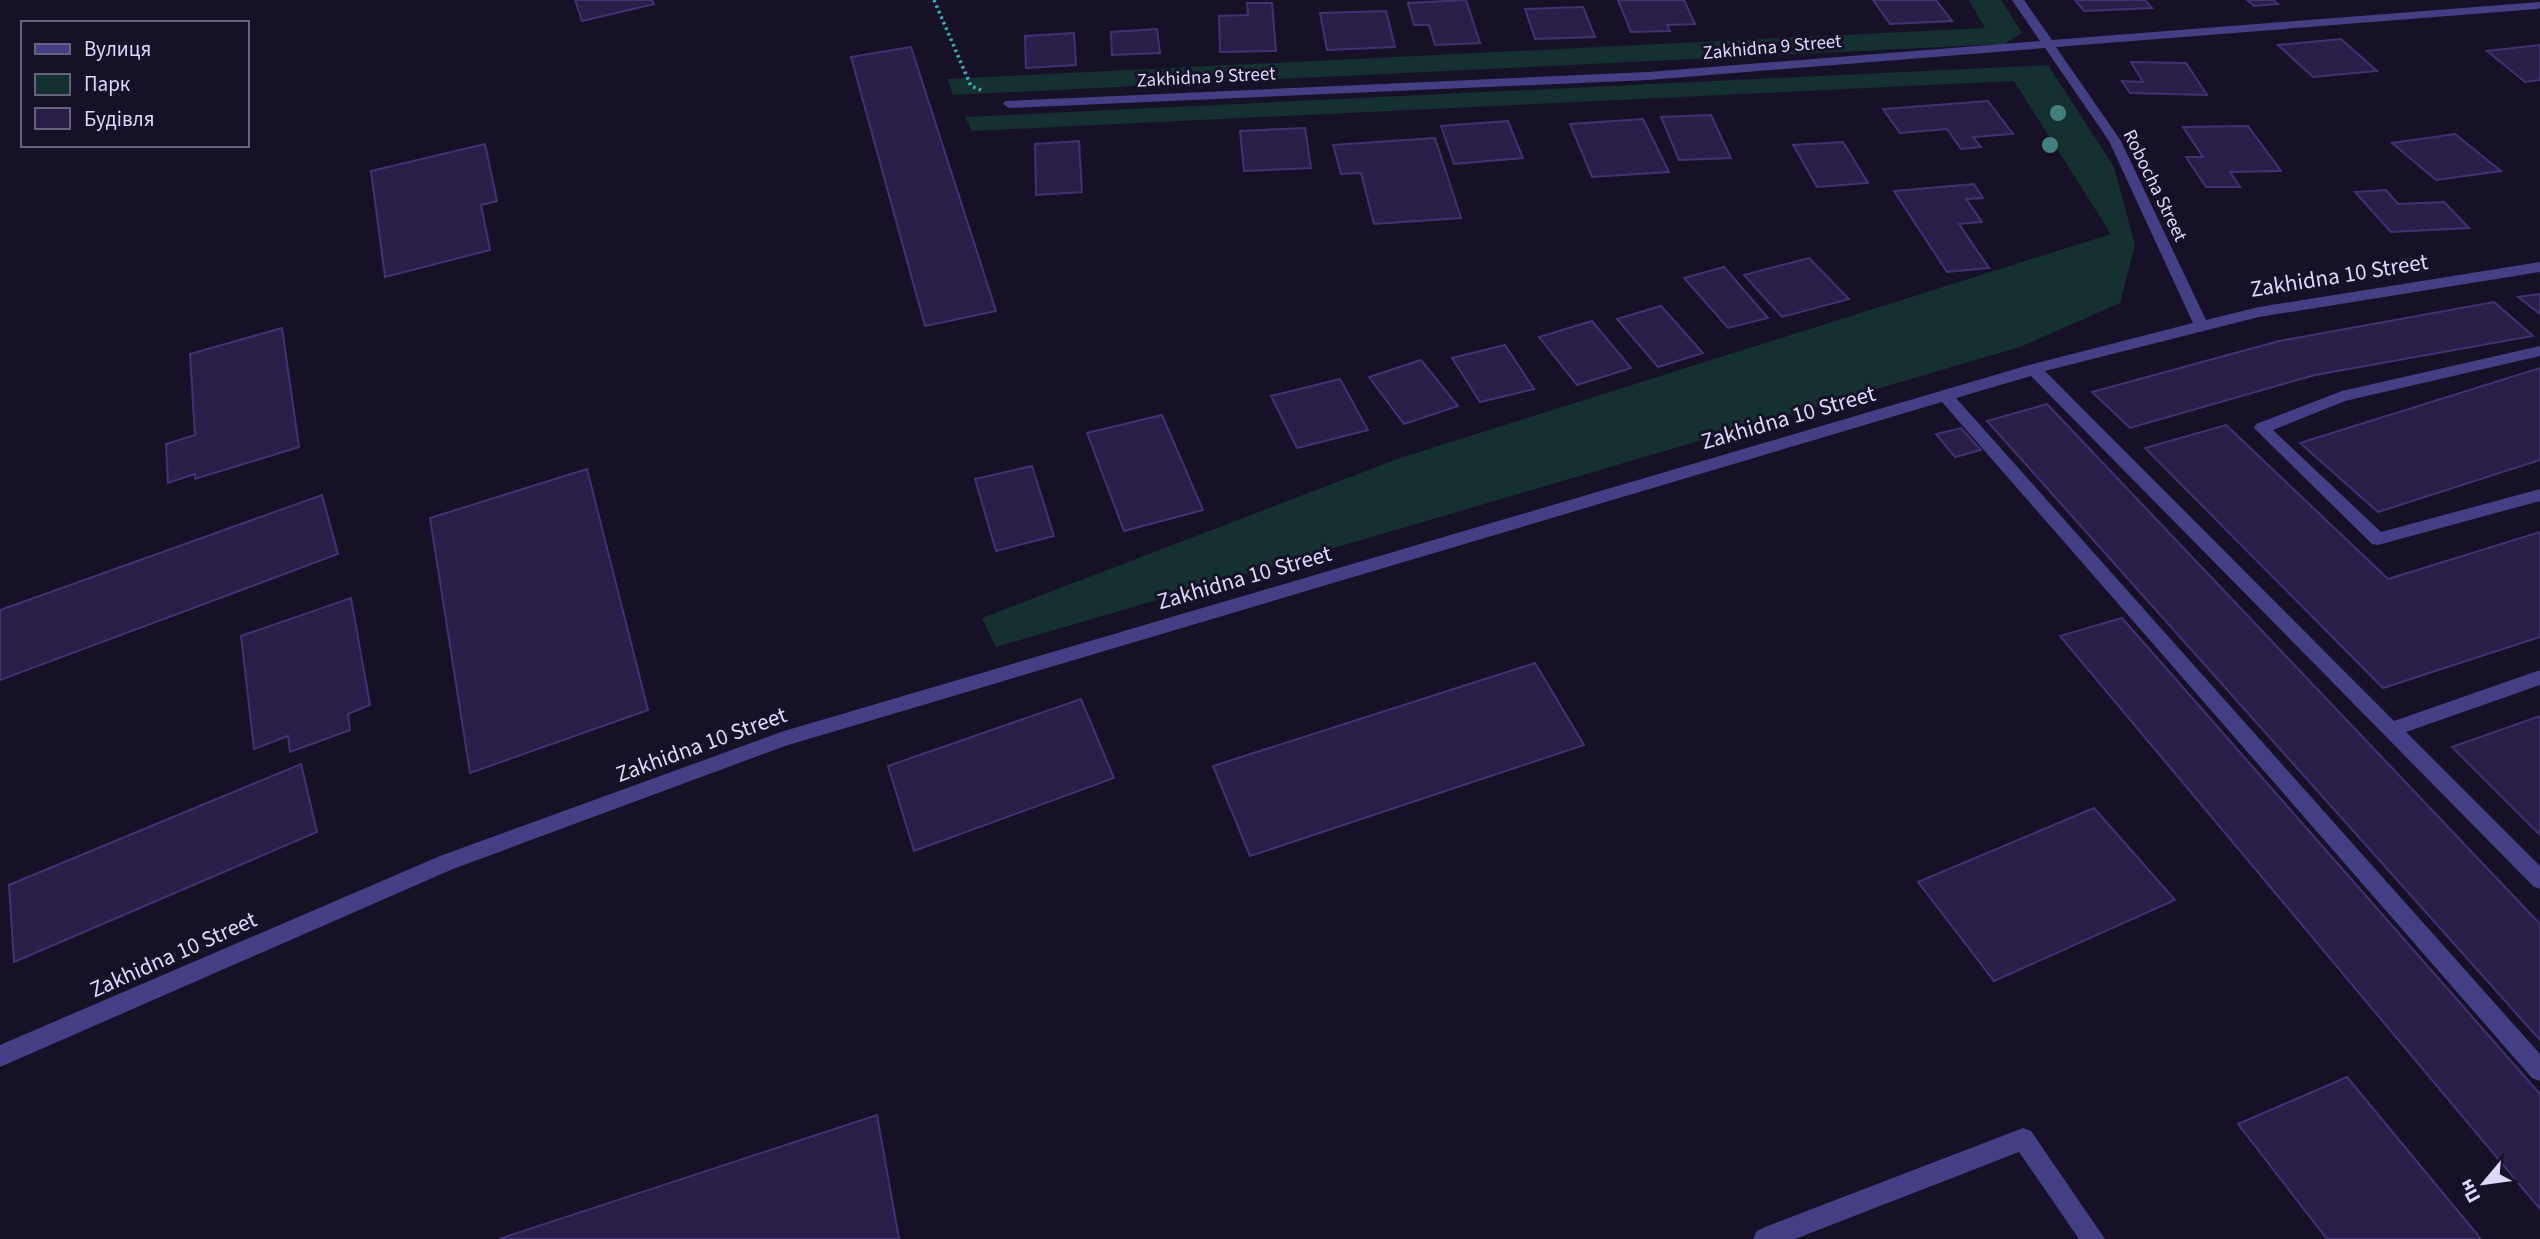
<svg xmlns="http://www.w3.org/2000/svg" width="2540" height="1239" font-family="'Source Sans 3',sans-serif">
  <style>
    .green { fill: #143031 }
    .building { fill: #281e47; stroke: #413172; stroke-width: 2 }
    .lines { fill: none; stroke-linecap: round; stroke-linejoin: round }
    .path { stroke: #36b4b3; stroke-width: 3.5; stroke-dasharray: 2.5 3.5; stroke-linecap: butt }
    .minor { fill: #443e84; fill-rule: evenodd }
    .tree { fill: #43807d }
    .labels { text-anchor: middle; stroke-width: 6; stroke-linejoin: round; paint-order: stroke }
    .far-street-label { font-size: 19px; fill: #ded8fd; stroke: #161127 }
    .street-label { font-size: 23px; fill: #ded8fd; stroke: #161127 }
  </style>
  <rect width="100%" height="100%" fill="#161127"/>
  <path class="green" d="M 1969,0 L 2001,0 L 2022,33 L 2004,44 L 953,95 L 947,79 L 1985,28 Z
    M 2048,65 L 2114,167 L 2135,245 L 2120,303 L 2020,347 L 996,647 L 982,618 L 1397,459 L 2111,234 L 2014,81 L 972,131 L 965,117 Z"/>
  <path class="building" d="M 575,0 L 652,0 L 654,4 L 582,21 Z
    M 1466,0 L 1480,43 L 1435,45 L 1429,25 L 1414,25 L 1408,3 Z
    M 1618,0 L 1684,0 L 1695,24 L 1667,25 L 1670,31 L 1631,32 Z
    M 1873,0 L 1936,0 L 1952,21 L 1890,24 Z
    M 2075,0 L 2145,0 L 2152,8 L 2084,11 Z
    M 2247,0 L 2273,0 L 2278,4 L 2254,6 Z
    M 1247,3 L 1272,3 L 1276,51 L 1220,52 L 1219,16 L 1248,15 Z
    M 1583,7 L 1595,37 L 1535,39 L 1525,9 Z
    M 1386,11 L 1395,47 L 1327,50 L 1320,13 Z
    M 1157,29 L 1160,53 L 1112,55 L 1111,32 Z
    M 1074,33 L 1076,65 L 1026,68 L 1025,36 Z
    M 2341,39 L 2377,71 L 2313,77 L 2278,45 Z
    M 2540,45 L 2540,80 L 2525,82 L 2487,51 Z
    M 911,47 L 996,311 L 925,326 L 851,57 Z
    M 2131,62 L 2186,63 L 2207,95 L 2130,93 L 2122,81 L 2143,82 Z
    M 1988,101 L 2013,134 L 1973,137 L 1981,147 L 1961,149 L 1947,129 L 1900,133 L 1883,109 Z
    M 1711,115 L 1731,158 L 1679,160 L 1661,117 Z
    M 1643,119 L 1669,172 L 1592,177 L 1570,124 Z
    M 1508,121 L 1523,158 L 1454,164 L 1441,126 Z
    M 2248,126 L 2281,171 L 2230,172 L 2240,187 L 2206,187 L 2186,157 L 2203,157 L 2183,127 Z
    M 1305,128 L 1311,168 L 1244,171 L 1240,131 Z
    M 2455,134 L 2501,171 L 2436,180 L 2392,143 Z
    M 1435,138 L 1461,218 L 1374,224 L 1361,173 L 1341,174 L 1333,145 Z
    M 1079,141 L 1082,192 L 1036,195 L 1035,144 Z
    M 1843,142 L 1868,183 L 1817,187 L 1793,145 Z
    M 485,144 L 497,201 L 481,205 L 490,250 L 385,277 L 371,171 Z
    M 1974,184 L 1983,198 L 1966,199 L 1982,222 L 1959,224 L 1989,268 L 1947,272 L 1894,191 Z
    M 2386,190 L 2398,204 L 2444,202 L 2469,228 L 2391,232 L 2355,192 Z
    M 1809,258 L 1849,299 L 1782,317 L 1744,275 Z
    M 1724,267 L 1768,318 L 1728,328 L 1684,278 Z
    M 2540,294 L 2540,314 L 2518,297 Z
    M 2494,302 L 2533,336 L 2315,375 L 2130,428 L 2092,392 L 2279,341 Z
    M 1661,306 L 1703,353 L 1658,367 L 1617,319 Z
    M 1592,321 L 1631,368 L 1577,385 L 1539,337 Z
    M 282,328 L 299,447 L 195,479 L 195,474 L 168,483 L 166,444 L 195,435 L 190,354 Z
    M 1505,345 L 1534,389 L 1480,402 L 1452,358 Z
    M 1421,360 L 1458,406 L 1404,424 L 1369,377 Z
    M 2540,368 L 2540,460 L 2378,512 L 2300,443 Z
    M 1340,379 L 1368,430 L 1297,448 L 1271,396 Z
    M 2047,404 L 2540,924 L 2540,1040 L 1987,421 Z
    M 1162,415 L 1203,510 L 1124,531 L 1087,433 Z
    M 2226,425 L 2388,579 L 2540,532 L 2540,637 L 2383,688 L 2145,448 Z
    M 1961,428 L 1981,450 L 1955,457 L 1936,434 Z
    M 1032,466 L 1054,536 L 996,551 L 975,479 Z
    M 587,469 L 648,710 L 470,773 L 430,518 Z
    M 322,495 L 338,554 L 0,680 L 0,610 Z
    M 351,598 L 370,705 L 348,714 L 350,730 L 290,752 L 288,736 L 254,749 L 241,636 Z
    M 2122,618 L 2540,1094 L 2540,1209 L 2060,636 Z
    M 1535,663 L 1584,745 L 1250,856 L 1213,766 Z
    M 1081,699 L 1114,778 L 914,851 L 888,766 Z
    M 2540,716 L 2540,835 L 2452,747 Z
    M 301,764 L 317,832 L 14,962 L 9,885 Z
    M 2094,808 L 2175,900 L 1994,981 L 1918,882 Z
    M 2347,1077 L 2481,1239 L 2327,1239 L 2238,1124 Z
    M 877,1115 L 899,1239 L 499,1239 Z"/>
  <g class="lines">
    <path class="path" d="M 934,0 L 971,86 L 981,90"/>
    <path class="minor" d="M 2012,0 L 2024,0 L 2052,40 L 2540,2 L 2540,8 L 2537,9 L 2056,47 L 2121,141 L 2206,320 L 2259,307 L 2540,262 L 2540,272 L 2259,317 L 2045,371 L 2394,721 L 2540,670 L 2540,685 L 2406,732 L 2540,866 L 2540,889 L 2533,886 L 2031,376 L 1956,398 L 2540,1054 L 2540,1081 L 2532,1078 L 1942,402 L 785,746 L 453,869 L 0,1067 L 0,1045 L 440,856 L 784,731 L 2029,365 L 2193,323 L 2109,141 L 2045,48 L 1648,80 L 1009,108 L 1003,104 L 1005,101 L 1648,72 L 2040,41 Z
      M 2540,346 L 2540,356 L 2345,401 L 2273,430 L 2381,532 L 2540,489 L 2540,501 L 2378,545 L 2372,544 L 2254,428 L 2256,424 L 2342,391 Z
      M 2023,1128 L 2031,1131 L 2105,1239 L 2079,1239 L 2019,1152 L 1795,1239 L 1753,1239 L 1757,1231 L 1765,1227 Z"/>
  </g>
  <g class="tree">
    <circle cx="2058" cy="113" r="8"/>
    <circle cx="2050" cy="145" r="8"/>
  </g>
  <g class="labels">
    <g class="far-street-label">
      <text transform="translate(1772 46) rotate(-5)" y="7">Zakhidna 9 Street</text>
      <text transform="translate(1206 76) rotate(-3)" y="7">Zakhidna 9 Street</text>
      <text transform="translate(2156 185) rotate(64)" y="7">Robocha Street</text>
    </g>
    <g class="street-label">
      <text transform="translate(2339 275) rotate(-9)" y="8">Zakhidna 10 Street</text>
      <text transform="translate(1788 417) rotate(-16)" y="8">Zakhidna 10 Street</text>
      <text transform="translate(1244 577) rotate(-16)" y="8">Zakhidna 10 Street</text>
      <text transform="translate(701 744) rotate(-20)" y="8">Zakhidna 10 Street</text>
      <text transform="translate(173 954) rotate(-24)" y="8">Zakhidna 10 Street</text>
    </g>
  </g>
  <rect x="21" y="21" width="228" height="126" fill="#161127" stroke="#66617d" stroke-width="2"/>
  <rect x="35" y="44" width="35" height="10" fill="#443e84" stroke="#66617d" stroke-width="2"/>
  <text x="84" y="56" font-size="21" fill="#ded8fd">Вулиця</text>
  <rect x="35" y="74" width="35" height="21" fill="#143031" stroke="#66617d" stroke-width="2"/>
  <text x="84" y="91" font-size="21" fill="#ded8fd">Парк</text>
  <rect x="35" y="108" width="35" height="21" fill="#281e47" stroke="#66617d" stroke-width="2"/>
  <text x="84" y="126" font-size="21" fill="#ded8fd">Будівля</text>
  <g transform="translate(2484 1183) rotate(241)" stroke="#161127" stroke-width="5" paint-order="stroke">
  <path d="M0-5L12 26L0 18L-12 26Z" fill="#ded8fd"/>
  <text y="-10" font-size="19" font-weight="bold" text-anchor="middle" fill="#ded8fd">Пн</text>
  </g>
</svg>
